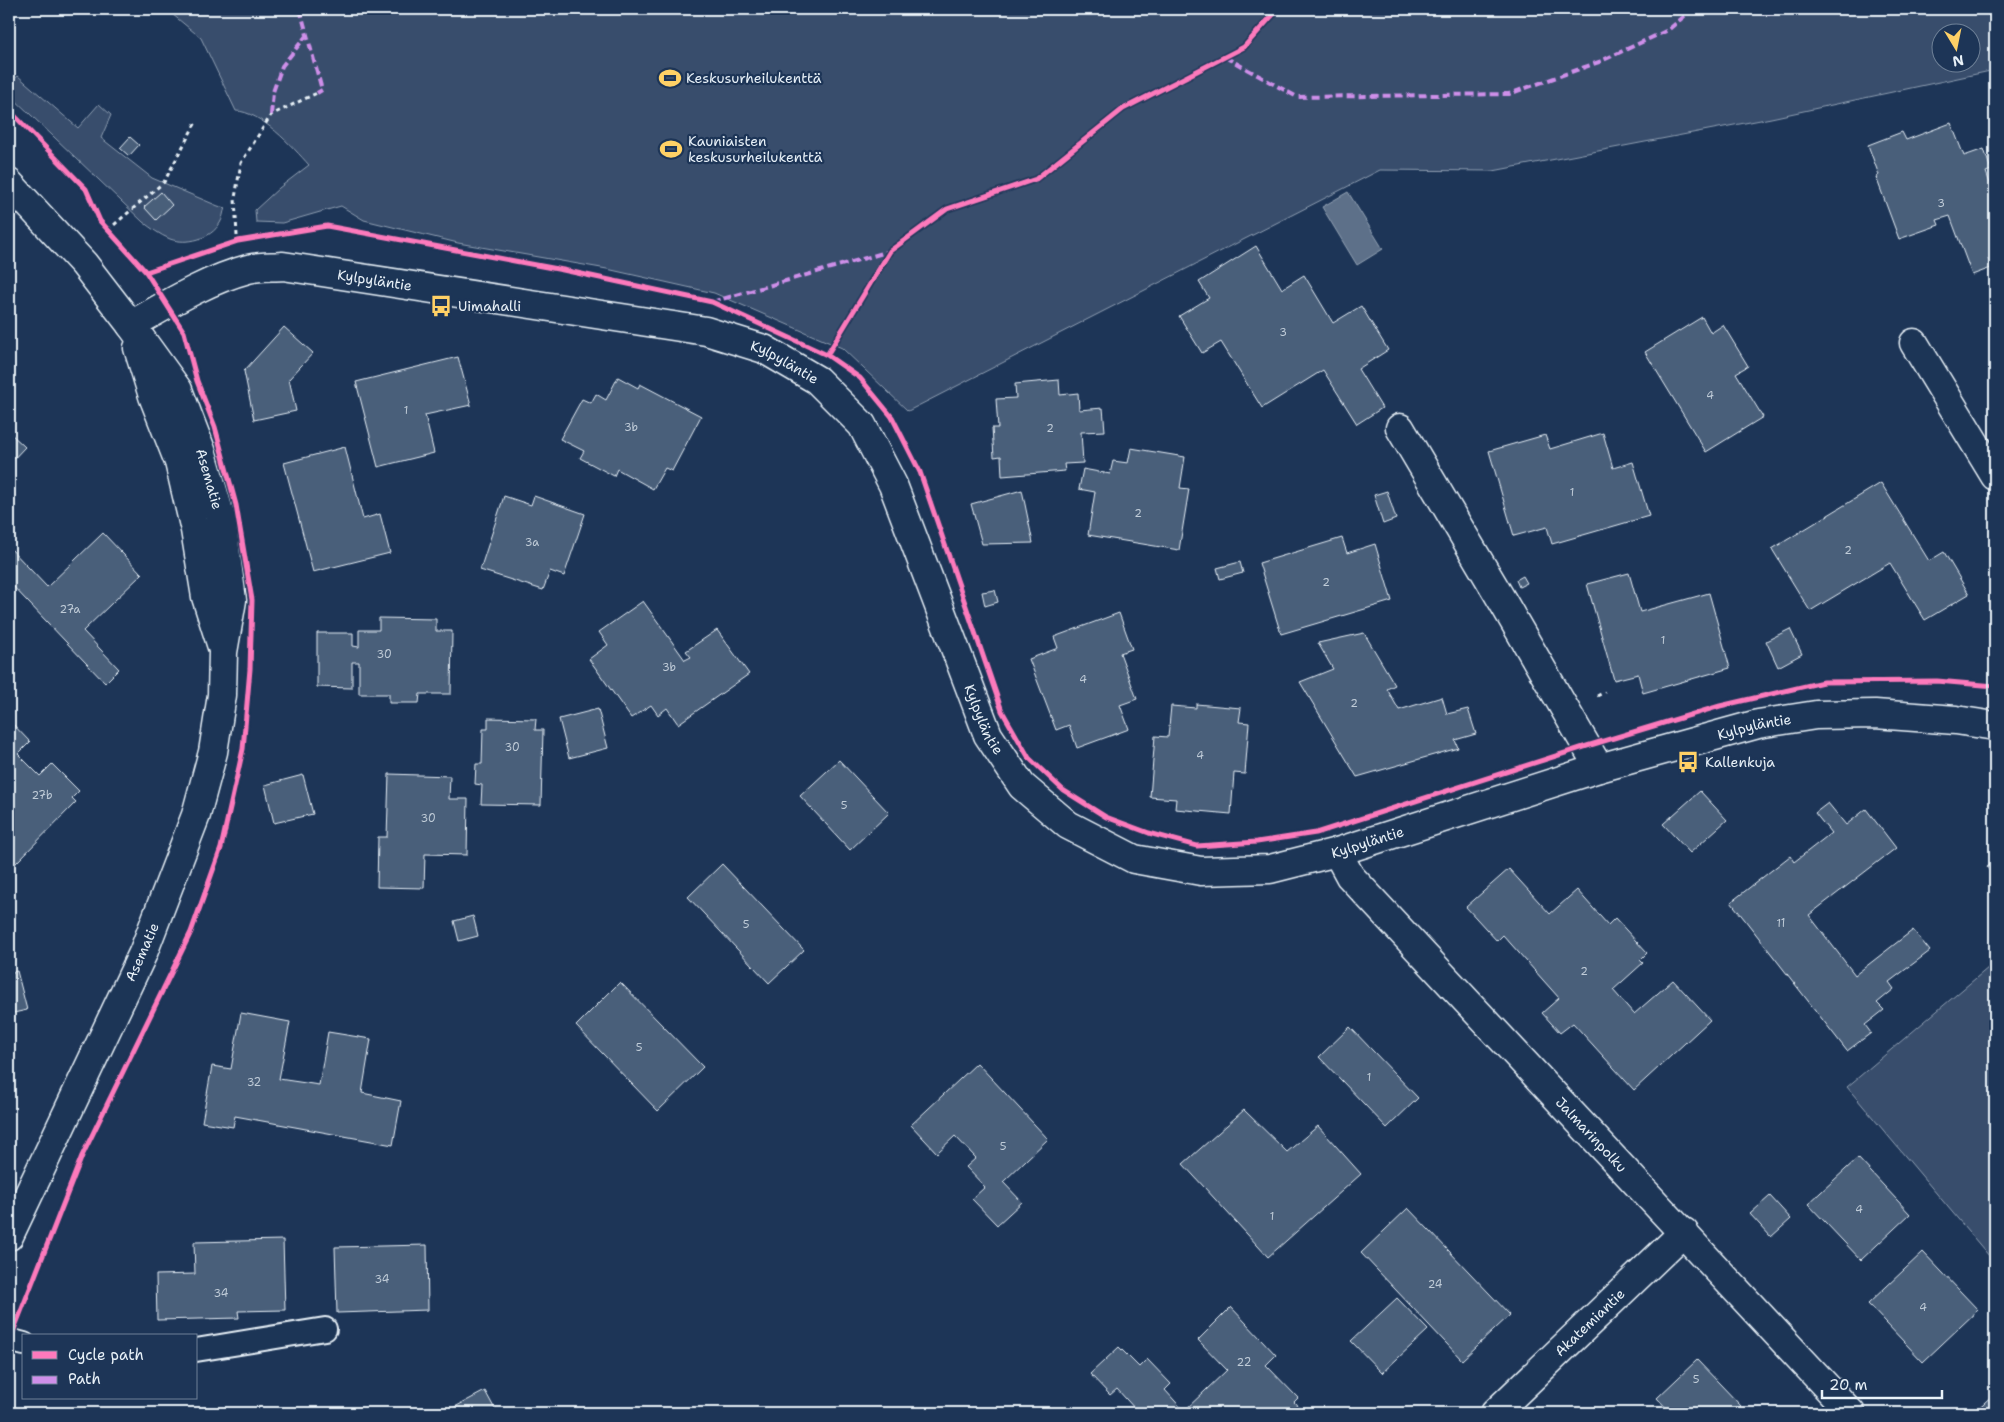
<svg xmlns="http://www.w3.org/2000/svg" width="2004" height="1422" font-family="'Shantell Sans',sans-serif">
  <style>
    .green { fill: #374d6c; stroke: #909fb2; fill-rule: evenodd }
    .water { fill: #5d7089; stroke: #95a4b5 }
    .building { fill: #495e7a; stroke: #e8f1f8 }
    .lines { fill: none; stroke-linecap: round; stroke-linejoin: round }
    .lane-casing { stroke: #e8f1f8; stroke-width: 26 }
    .street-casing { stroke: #e8f1f8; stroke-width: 31 }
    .secondary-casing { stroke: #e8f1f8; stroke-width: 31 }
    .path { stroke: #e8f1f8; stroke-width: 3; stroke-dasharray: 4 4; stroke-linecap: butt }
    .lane { stroke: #1d3557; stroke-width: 22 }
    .street { stroke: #1d3557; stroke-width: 28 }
    .secondary { stroke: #1d3557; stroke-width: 28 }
    .quiet { stroke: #ce8fe9; stroke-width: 4; stroke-dasharray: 8 4; stroke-linecap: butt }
    .cycleway-casing { stroke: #1d3557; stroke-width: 8 }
    .cycleway { stroke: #fd7abc; stroke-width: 5 }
    .labels { text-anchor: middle; stroke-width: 4.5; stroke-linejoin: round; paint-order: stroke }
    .number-label { font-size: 11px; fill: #c0ccd8 }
    .poi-label { font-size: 14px; fill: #e8f1f8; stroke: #1d3557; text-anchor: start }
    .street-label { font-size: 14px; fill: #e8f1f8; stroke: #1d3557 }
  </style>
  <rect width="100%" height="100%" fill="#1d3557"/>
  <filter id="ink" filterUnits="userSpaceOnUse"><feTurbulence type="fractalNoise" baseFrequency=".02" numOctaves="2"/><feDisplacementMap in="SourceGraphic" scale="10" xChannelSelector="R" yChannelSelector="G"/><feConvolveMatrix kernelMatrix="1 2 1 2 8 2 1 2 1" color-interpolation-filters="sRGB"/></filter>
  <g filter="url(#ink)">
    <path class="green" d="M 177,9 L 1995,9 L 1995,70 L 1771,118 L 1493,171 L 1380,170 L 908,411 L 842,348 L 714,293 L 607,269 L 458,243 L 364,220 L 341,206 L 282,223 L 256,222 L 255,210 L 279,188 L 309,165 C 293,147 260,111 236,111 L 201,38 L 172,14 ZM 1972,32 L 1972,62 L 1942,62 L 1942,32 Z
      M 18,76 L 78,128 L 99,104 L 111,115 L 101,138 L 152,178 L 218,206 L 225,208 C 223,212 223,219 220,223 C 211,239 187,245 170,239 C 160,235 151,228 143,222 L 9,94 L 9,83 Z
      M 1995,962 L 1995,1263 L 1847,1087 Z"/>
    <path class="water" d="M 1348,192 L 1383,249 L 1357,265 L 1322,207 Z"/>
    <path class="building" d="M 1951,123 L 1964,156 L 1984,149 L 1991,170 L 1986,172 L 1992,189 L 1995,188 L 1995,256 L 1988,259 L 1991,268 L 1972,275 L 1950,216 L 1937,220 L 1939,225 L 1899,239 L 1876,177 L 1879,175 L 1868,145 L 1902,132 L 1906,140 Z
      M 130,137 L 139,145 L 129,156 L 120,148 Z
      M 161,192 L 172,205 L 156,220 L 144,207 Z
      M 1256,246 L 1282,289 L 1304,275 L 1333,323 L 1361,306 L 1388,350 L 1358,369 L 1382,408 L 1357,424 L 1323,370 L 1262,408 L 1221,342 L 1202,353 L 1179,316 L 1209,298 L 1199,282 Z
      M 1702,317 L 1711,333 L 1723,325 L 1748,366 L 1736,373 L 1763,417 L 1706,452 L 1645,352 Z
      M 284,327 L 313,353 L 289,379 L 296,411 L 254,420 L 244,371 Z
      M 458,357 L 471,405 L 425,415 L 434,453 L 378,467 L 356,382 Z
      M 618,377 L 638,388 L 640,384 L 701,416 L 672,471 L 665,468 L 653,489 L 617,469 L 614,476 L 580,458 L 584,451 L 560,439 L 582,399 L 591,403 L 596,394 L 606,400 Z
      M 1059,380 L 1060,395 L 1078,393 L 1079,410 L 1103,408 L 1105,431 L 1081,432 L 1083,463 L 1064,464 L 1065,471 L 1002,476 L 1001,456 L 994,457 L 992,428 L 998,428 L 996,399 L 1016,398 L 1015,384 Z
      M 9,432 L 25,447 L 9,464 Z
      M 1603,433 L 1613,468 L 1633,462 L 1649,516 L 1552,544 L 1547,527 L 1514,536 L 1489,451 L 1545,435 L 1550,449 Z
      M 345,447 L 363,519 L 380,514 L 390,553 L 313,572 L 284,463 Z
      M 1131,448 L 1185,457 L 1180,488 L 1189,489 L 1179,550 L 1088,535 L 1095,492 L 1079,489 L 1083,469 L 1110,474 L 1113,461 L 1128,463 Z
      M 1881,483 L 1929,561 L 1944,552 L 1969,594 L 1925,620 L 1890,563 L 1810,611 L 1772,549 Z
      M 1022,490 L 1033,543 L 982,544 L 971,504 Z
      M 1387,491 L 1396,519 L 1383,524 L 1374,495 Z
      M 504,496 L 531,505 L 534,496 L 585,514 L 564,576 L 550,571 L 543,590 L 480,570 Z
      M 103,533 L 142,574 L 83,631 L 119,669 L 105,683 L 9,582 L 9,547 L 47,587 Z
      M 1342,538 L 1347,553 L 1375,544 L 1392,601 L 1281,634 L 1259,563 Z
      M 1240,562 L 1243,573 L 1220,579 L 1217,568 Z
      M 1629,573 L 1640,612 L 1709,593 L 1730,668 L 1643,693 L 1638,674 L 1614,680 L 1587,584 Z
      M 1523,576 L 1527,583 L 1519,587 L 1516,580 Z
      M 995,590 L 998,602 L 985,606 L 982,592 Z
      M 643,601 L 685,660 L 691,657 L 686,651 L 717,630 L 749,674 L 678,724 L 667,708 L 658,715 L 651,705 L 631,718 L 589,659 L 608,645 L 599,632 Z
      M 1119,613 L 1132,649 L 1120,653 L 1137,699 L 1120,705 L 1129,729 L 1077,748 L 1069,725 L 1056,730 L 1029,659 L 1058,648 L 1054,637 Z
      M 379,618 L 436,619 L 436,631 L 452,631 L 451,694 L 420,694 L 419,703 L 389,703 L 389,694 L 359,694 L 359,662 L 352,662 L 352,688 L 317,687 L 317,633 L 353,633 L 353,646 L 359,647 L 359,630 L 379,630 Z
      M 1790,629 L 1802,654 L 1778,667 L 1766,641 Z
      M 1364,633 L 1395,685 L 1387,689 L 1399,710 L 1442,697 L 1447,714 L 1468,709 L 1476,734 L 1455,740 L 1458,748 L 1357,777 L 1300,682 L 1333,669 L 1318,643 Z
      M 1196,704 L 1241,708 L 1239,722 L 1249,723 L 1245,774 L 1234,773 L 1231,814 L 1175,809 L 1176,799 L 1150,797 L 1155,736 L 1168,737 L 1171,706 L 1196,708 Z
      M 598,709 L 608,748 L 569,758 L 559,719 Z
      M 488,718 L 536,719 L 535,730 L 543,730 L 541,805 L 481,804 L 482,785 L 475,784 L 476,764 L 482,764 L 483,729 L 488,729 Z
      M 9,720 L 30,742 L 18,754 L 40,776 L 52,764 L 79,791 L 72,798 L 76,802 L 15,864 L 10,860 L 9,861 Z
      M 839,760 L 889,813 L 850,850 L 800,796 Z
      M 389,774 L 450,776 L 449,799 L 468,799 L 467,855 L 425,854 L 424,888 L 377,887 L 378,837 L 387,837 Z
      M 303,775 L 313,814 L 274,823 L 265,785 Z
      M 1700,791 L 1727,820 L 1690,853 L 1663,824 Z
      M 1828,803 L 1846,825 L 1866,809 L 1896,848 L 1809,915 L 1855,975 L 1913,930 L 1930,951 L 1889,982 L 1894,989 L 1877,1003 L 1884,1010 L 1865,1025 L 1871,1033 L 1847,1051 L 1731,902 L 1790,856 L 1794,862 L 1831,833 L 1815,813 Z
      M 1995,862 L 1995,879 L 1987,867 Z
      M 722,864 L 804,950 L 769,983 L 688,897 Z
      M 1509,869 L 1550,914 L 1577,890 L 1608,925 L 1615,918 L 1647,953 L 1640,960 L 1643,963 L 1613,990 L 1634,1014 L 1673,980 L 1710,1020 L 1634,1090 L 1573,1023 L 1560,1033 L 1542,1013 L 1559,998 L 1503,935 L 1497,941 L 1466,907 Z
      M 473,916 L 478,936 L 459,941 L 454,921 Z
      M 17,971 L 27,1010 L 9,1014 L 9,973 Z
      M 620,982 L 703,1067 L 658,1111 L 576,1026 Z
      M 241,1013 L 290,1022 L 279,1079 L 319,1085 L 328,1032 L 371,1039 L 362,1093 L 401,1101 L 393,1145 L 235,1116 L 233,1127 L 202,1122 L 212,1066 L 231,1069 Z
      M 1350,1027 L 1418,1098 L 1387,1128 L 1319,1057 Z
      M 977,1063 L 1048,1139 L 1003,1182 L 1022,1202 L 997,1225 L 972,1199 L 985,1187 L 966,1167 L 976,1158 L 955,1136 L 937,1153 L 911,1125 Z
      M 1244,1110 L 1287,1152 L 1318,1126 L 1361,1174 L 1268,1257 L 1183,1164 Z
      M 1858,1158 L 1910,1214 L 1861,1260 L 1808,1204 Z
      M 1770,1196 L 1791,1219 L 1771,1237 L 1750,1214 Z
      M 1408,1208 L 1510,1315 L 1462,1360 L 1361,1253 Z
      M 283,1240 L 285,1310 L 238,1311 L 239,1318 L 157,1320 L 156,1275 L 195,1274 L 194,1242 Z
      M 427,1245 L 428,1310 L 337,1313 L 335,1247 Z
      M 1923,1252 L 1978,1310 L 1923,1362 L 1868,1304 Z
      M 1397,1298 L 1428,1330 L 1382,1373 L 1351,1341 Z
      M 1231,1307 L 1276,1355 L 1266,1365 L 1298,1398 L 1294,1402 L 1304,1413 L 1134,1413 L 1136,1410 L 1117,1389 L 1110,1395 L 1090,1374 L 1119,1347 L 1139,1367 L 1147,1359 L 1171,1384 L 1165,1390 L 1184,1411 L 1227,1370 L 1198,1340 Z
      M 1697,1360 L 1741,1406 L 1733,1413 L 1671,1413 L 1657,1398 Z
      M 485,1391 L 497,1413 L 456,1413 L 453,1408 Z
      M 1995,1393 L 1995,1413 L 1973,1413 Z"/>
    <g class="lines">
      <g class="lane-casing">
        <path id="lane" d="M 9,1340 L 24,1344
          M 196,1350 L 325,1329"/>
      </g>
      <g class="street-casing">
        <g id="street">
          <path id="s1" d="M 131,325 C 168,304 207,280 248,269 C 259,266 272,267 283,266 L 706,331 L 764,349 L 817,380 L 862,425 L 893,485 L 988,735 L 1022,786 L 1068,825 L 1134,859 L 1201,871 L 1270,869 L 1337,852 L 1599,768 L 1758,724 L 1816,715 L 1875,714 L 1956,720 L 1995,726"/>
          <path d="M 1914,343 L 1995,476"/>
          <path d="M 1400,428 L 1503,602 L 1599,768"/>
          <path id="s2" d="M 1337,852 L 1350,876 L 1851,1413"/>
          <path id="s3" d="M 1495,1413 L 1684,1232"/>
        </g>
      </g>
      <g class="secondary-casing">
        <g id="secondary">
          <path id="s4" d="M 9,183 L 84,264 L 131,325 L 178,390 L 201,450 L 221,519 L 232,600 L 223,652 L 222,695 L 213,752 L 196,815 L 143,953 L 9,1236"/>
          <path d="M 138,348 L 153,396 L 179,462 L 195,530 L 206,597 L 222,647"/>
        </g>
      </g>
      <path class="path" d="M 108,230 L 164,182 L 196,122
        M 237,236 L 235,198 L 241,163 L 271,115 L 317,93
        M 1597,696 L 1605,692"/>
      <use href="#lane" class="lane"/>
      <use href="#street" class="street"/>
      <use href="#secondary" class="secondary"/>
      <path class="quiet" d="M 300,9 L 322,90 L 317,93
        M 1744,9 L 1763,13 L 1806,9
        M 1225,57 L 1297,97 L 1509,94 L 1599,62 L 1668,30 L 1693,9
        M 271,115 L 273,92 L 282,66 L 306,36
        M 712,302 L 890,251"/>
      <g class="cycleway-casing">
        <path id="cycleway" d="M 9,110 L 86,189 L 100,221 L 146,272 L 184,332 L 197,381 L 215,427 L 236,505 L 252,600 L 250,669 L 243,749 L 221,848 L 191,932 L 82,1156 L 9,1342
          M 146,272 L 238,241 L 327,226 L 563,270 L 712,302 L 827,355 L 860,378 L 892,417 L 920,472 L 1002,711 L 1029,758 L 1063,790 L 1106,817 L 1149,833 L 1197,846 L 1257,842 L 1316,833 L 1587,746 L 1720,706 L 1823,682 L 1937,681 L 1995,686
          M 827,355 L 890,251 L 947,209 L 1036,179 L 1123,109 L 1244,47 L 1278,9"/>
      </g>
      <use href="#cycleway" class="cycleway"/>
    </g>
  </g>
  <defs>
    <g id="stadium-bare" transform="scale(1.725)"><path d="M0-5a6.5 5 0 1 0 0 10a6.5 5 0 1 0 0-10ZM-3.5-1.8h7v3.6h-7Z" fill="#ffd166" stroke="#1d3557" stroke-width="2.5" paint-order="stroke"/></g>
    <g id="bus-bare" transform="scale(1.725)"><path d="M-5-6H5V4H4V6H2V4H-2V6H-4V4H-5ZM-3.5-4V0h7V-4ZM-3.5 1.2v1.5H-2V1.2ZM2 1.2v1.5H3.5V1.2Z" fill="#ffd166" stroke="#1d3557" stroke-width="2.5" paint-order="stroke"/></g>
  </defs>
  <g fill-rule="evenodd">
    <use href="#stadium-bare" x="670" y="78"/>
    <use href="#stadium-bare" x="671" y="149"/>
    <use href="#bus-bare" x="441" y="306"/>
    <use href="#bus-bare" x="1688" y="762"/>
  </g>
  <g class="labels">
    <g class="number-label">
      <text x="1941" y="207">3</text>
      <text x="1283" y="336">3</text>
      <text x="1710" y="399">4</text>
      <text x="406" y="414">1</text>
      <text x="631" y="431">3b</text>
      <text x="1050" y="432">2</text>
      <text x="1572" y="496">1</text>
      <text x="1138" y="517">2</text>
      <text x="532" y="546">3a</text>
      <text x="1848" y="554">2</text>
      <text x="1326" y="586">2</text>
      <text x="70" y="613">27a</text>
      <text x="1663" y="644">1</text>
      <text x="384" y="658">30</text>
      <text x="669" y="671">3b</text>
      <text x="1083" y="683">4</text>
      <text x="1354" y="707">2</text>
      <text x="512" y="751">30</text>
      <text x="1200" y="759">4</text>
      <text x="42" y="799">27b</text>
      <text x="844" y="809">5</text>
      <text x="428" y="822">30</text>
      <text x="1781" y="927">11</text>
      <text x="746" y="928">5</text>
      <text x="1584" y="975">2</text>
      <text x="639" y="1051">5</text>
      <text x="1369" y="1081">1</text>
      <text x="254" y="1086">32</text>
      <text x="1003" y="1150">5</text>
      <text x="1859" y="1213">4</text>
      <text x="1272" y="1220">1</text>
      <text x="382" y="1283">34</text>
      <text x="1435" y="1288">24</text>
      <text x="221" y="1297">34</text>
      <text x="1923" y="1311">4</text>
      <text x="1244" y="1366">22</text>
      <text x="1696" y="1383">5</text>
    </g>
    <g class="poi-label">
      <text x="686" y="83">Keskusurheilukenttä</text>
      <text x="688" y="146">Kauniaisten<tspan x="688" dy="16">keskusurheilukenttä</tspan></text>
      <text x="458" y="311">Uimahalli</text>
      <text x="1705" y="767">Kallenkuja</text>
    </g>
    <g class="street-label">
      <text dy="5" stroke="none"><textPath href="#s1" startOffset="258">Kylpyläntie</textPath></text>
      <text dy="5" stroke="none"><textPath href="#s1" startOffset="678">Kylpyläntie</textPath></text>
      <text dy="5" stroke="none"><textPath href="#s4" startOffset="362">Asematie</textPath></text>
      <text dy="5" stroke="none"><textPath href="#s1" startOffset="1098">Kylpyläntie</textPath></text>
      <text dy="5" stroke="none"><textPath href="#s1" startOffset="1952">Kylpyläntie</textPath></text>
      <text dy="5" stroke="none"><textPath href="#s1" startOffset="1548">Kylpyläntie</textPath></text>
      <text transform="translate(142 952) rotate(-66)" y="5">Asematie</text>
      <text dy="5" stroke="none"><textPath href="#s2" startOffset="381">Jalmarinpolku</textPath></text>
      <text dy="5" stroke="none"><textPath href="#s3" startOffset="131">Akatemiantie</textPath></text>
    </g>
  </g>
  <rect width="2004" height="1422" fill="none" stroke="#1d3557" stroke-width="30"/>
  <rect x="15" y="15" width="1974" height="1392" fill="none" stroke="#e8f1f8" stroke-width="2" filter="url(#ink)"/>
  <rect x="22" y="1334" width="175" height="65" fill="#1d3557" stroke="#6e8097"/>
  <rect x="32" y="1351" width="25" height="8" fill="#fd7abc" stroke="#6e8097"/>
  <text x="68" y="1360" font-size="15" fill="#e8f1f8">Cycle path</text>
  <rect x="32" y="1376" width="25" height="8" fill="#ce8fe9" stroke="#6e8097"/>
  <text x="68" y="1384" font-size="15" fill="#e8f1f8">Path</text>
  <g transform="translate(1956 48) rotate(170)"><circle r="24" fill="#1d3557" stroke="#6e8097"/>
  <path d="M0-4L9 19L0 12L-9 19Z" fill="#ffd166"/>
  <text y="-8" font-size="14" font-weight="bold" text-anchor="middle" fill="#e8f1f8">N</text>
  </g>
  <path d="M1822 1390v8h120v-8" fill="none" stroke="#e8f1f8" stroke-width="2.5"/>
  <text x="1829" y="1390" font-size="15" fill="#e8f1f8" stroke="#1d3557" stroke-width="4" paint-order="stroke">20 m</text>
</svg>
